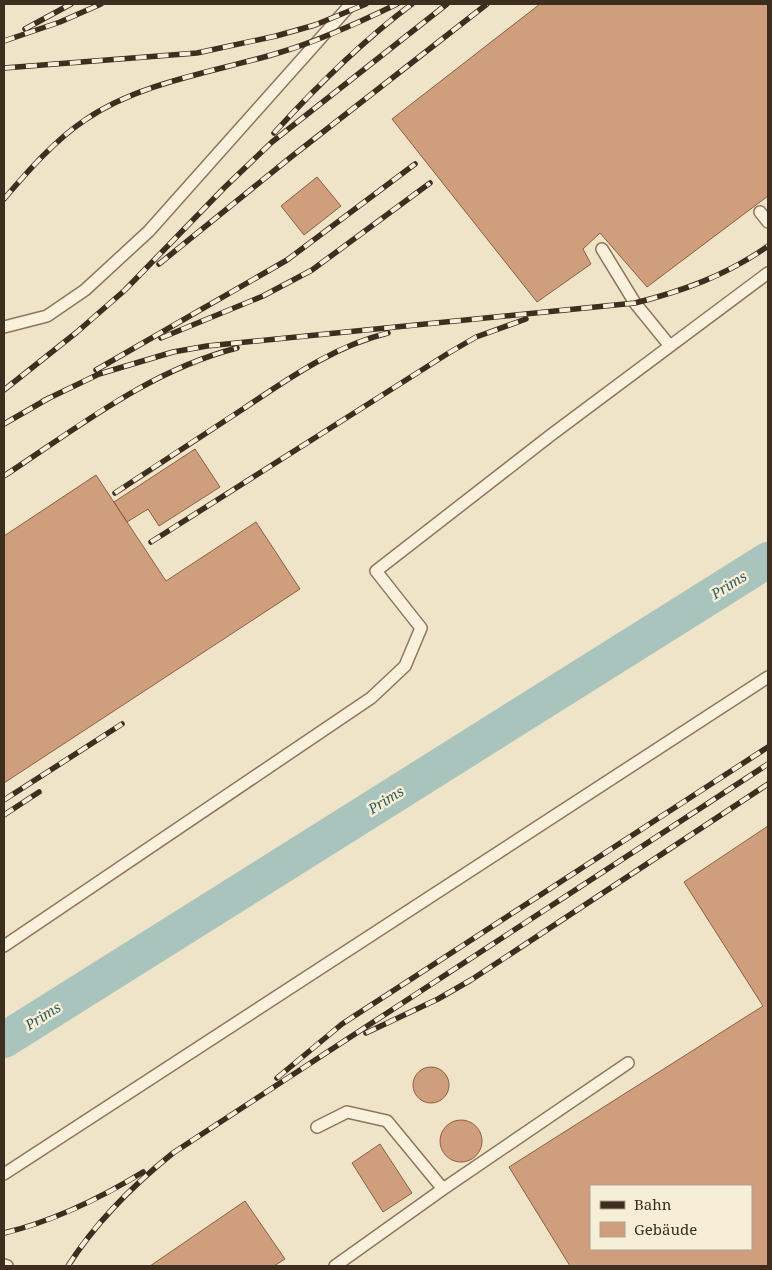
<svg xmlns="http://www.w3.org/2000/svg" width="772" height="1270" font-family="'Noto Serif',serif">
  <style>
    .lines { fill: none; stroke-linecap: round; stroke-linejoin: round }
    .river { stroke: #a9c4bc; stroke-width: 36 }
    .building { fill: #cf9f7d; stroke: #8d5f41; fill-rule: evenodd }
    .service-casing { stroke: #8d765c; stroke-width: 14 }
    .service { stroke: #faf1dc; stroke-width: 11 }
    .rail-casing { stroke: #3d2e20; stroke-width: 5.5 }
    .rail { stroke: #f7eed8; stroke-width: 4; stroke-dasharray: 11; stroke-linecap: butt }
    .labels { text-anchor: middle; stroke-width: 5; stroke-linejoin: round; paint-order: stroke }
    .water-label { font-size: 14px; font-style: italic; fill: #2f5d5a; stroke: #f7eed8 }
  </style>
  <rect width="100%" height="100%" fill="#f0e4c8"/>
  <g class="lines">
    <path class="river" d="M 4,1040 L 768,560"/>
  </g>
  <path class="building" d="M 540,4 L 768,4 L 768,196 L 647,287 L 600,233 L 583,249 L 591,264 L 537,302 L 392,119 Z
    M 317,177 L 341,206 L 304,235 L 281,206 Z
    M 195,449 L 220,487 L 159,526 L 148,509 L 127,522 L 114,502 Z
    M 96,475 L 166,581 L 256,522 L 300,589 L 4,783 L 4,536 Z
    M 768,826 L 768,1266 L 570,1266 L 509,1167 L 763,1006 L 684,882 ZM 591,1186 L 751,1186 L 751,1249 L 591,1249 Z
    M413 1085a18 18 0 1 1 36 0a18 18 0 1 1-36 0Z
    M440 1141a21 21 0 1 1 42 0a21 21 0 1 1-42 0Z
    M 380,1144 L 412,1193 L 383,1212 L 352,1163 Z
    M 245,1201 L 285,1259 L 274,1266 L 150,1266 Z"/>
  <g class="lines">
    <g class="service-casing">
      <path id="service" d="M 760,212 L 768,222
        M 602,249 L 635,303 L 670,346
        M 4,327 L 47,316 L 85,290 L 149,231 L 351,4
        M 4,946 L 371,698 L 405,666 L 421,628 L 376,571 L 551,435 L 768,273
        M 317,1127 L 347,1112 L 387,1121 L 443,1189
        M 4,1174 L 768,677
        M 4,1265 L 7,1266
        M 335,1266 L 443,1189 L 628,1063"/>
    </g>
    <use href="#service" class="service"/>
    <g class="rail-casing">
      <path id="rail" d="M 25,29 L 71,4
        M 4,41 L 60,22 L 101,4
        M 4,68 L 197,53 L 276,36 L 315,25 L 366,4
        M 274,133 C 317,86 361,42 412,4
        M 4,199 C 28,171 54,141 85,120 C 140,82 215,72 278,53 C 319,41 358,23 397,4
        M 159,264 L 291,157 L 487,4
        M 161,338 L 263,296 L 312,270 L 430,183
        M 96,370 L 287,260 L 415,164
        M 4,390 L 77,332 L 125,290 L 224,188 L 272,142 L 447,4
        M 43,401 L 99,374 L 173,352 L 207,346 L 635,303 C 683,291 727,275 768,246
        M 4,424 L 49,398
        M 4,476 C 77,428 150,370 237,348
        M 115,493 C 157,465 200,437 243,409 C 288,379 334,346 388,333
        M 151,542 L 447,354 L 476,337 L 526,319
        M 4,800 L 122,724
        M 4,815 L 39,792
        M 366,1033 L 438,999 L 471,980 L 768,784
        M 277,1078 L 342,1024 L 768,747
        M 4,1233 C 54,1221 99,1199 143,1172
        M 68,1266 C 96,1222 132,1186 173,1153 L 768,764"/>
    </g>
    <use href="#rail" class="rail"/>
  </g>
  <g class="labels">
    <g class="water-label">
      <text transform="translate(729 585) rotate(-32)" y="5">Prims</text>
      <text transform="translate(386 800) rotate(-32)" y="5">Prims</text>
      <text transform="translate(43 1016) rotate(-32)" y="5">Prims</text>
    </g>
  </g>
  <rect width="772" height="1270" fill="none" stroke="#3d2e20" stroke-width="10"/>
  <rect x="590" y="1185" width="162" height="65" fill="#f7eed8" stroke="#ada18e"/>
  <rect x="600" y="1201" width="25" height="8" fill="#3d2e20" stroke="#ada18e"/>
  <text x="634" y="1210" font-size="15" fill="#3d2e20">Bahn</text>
  <rect x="600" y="1222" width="25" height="15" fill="#cf9f7d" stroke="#ada18e"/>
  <text x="634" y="1235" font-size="15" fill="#3d2e20">Gebäude</text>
</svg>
